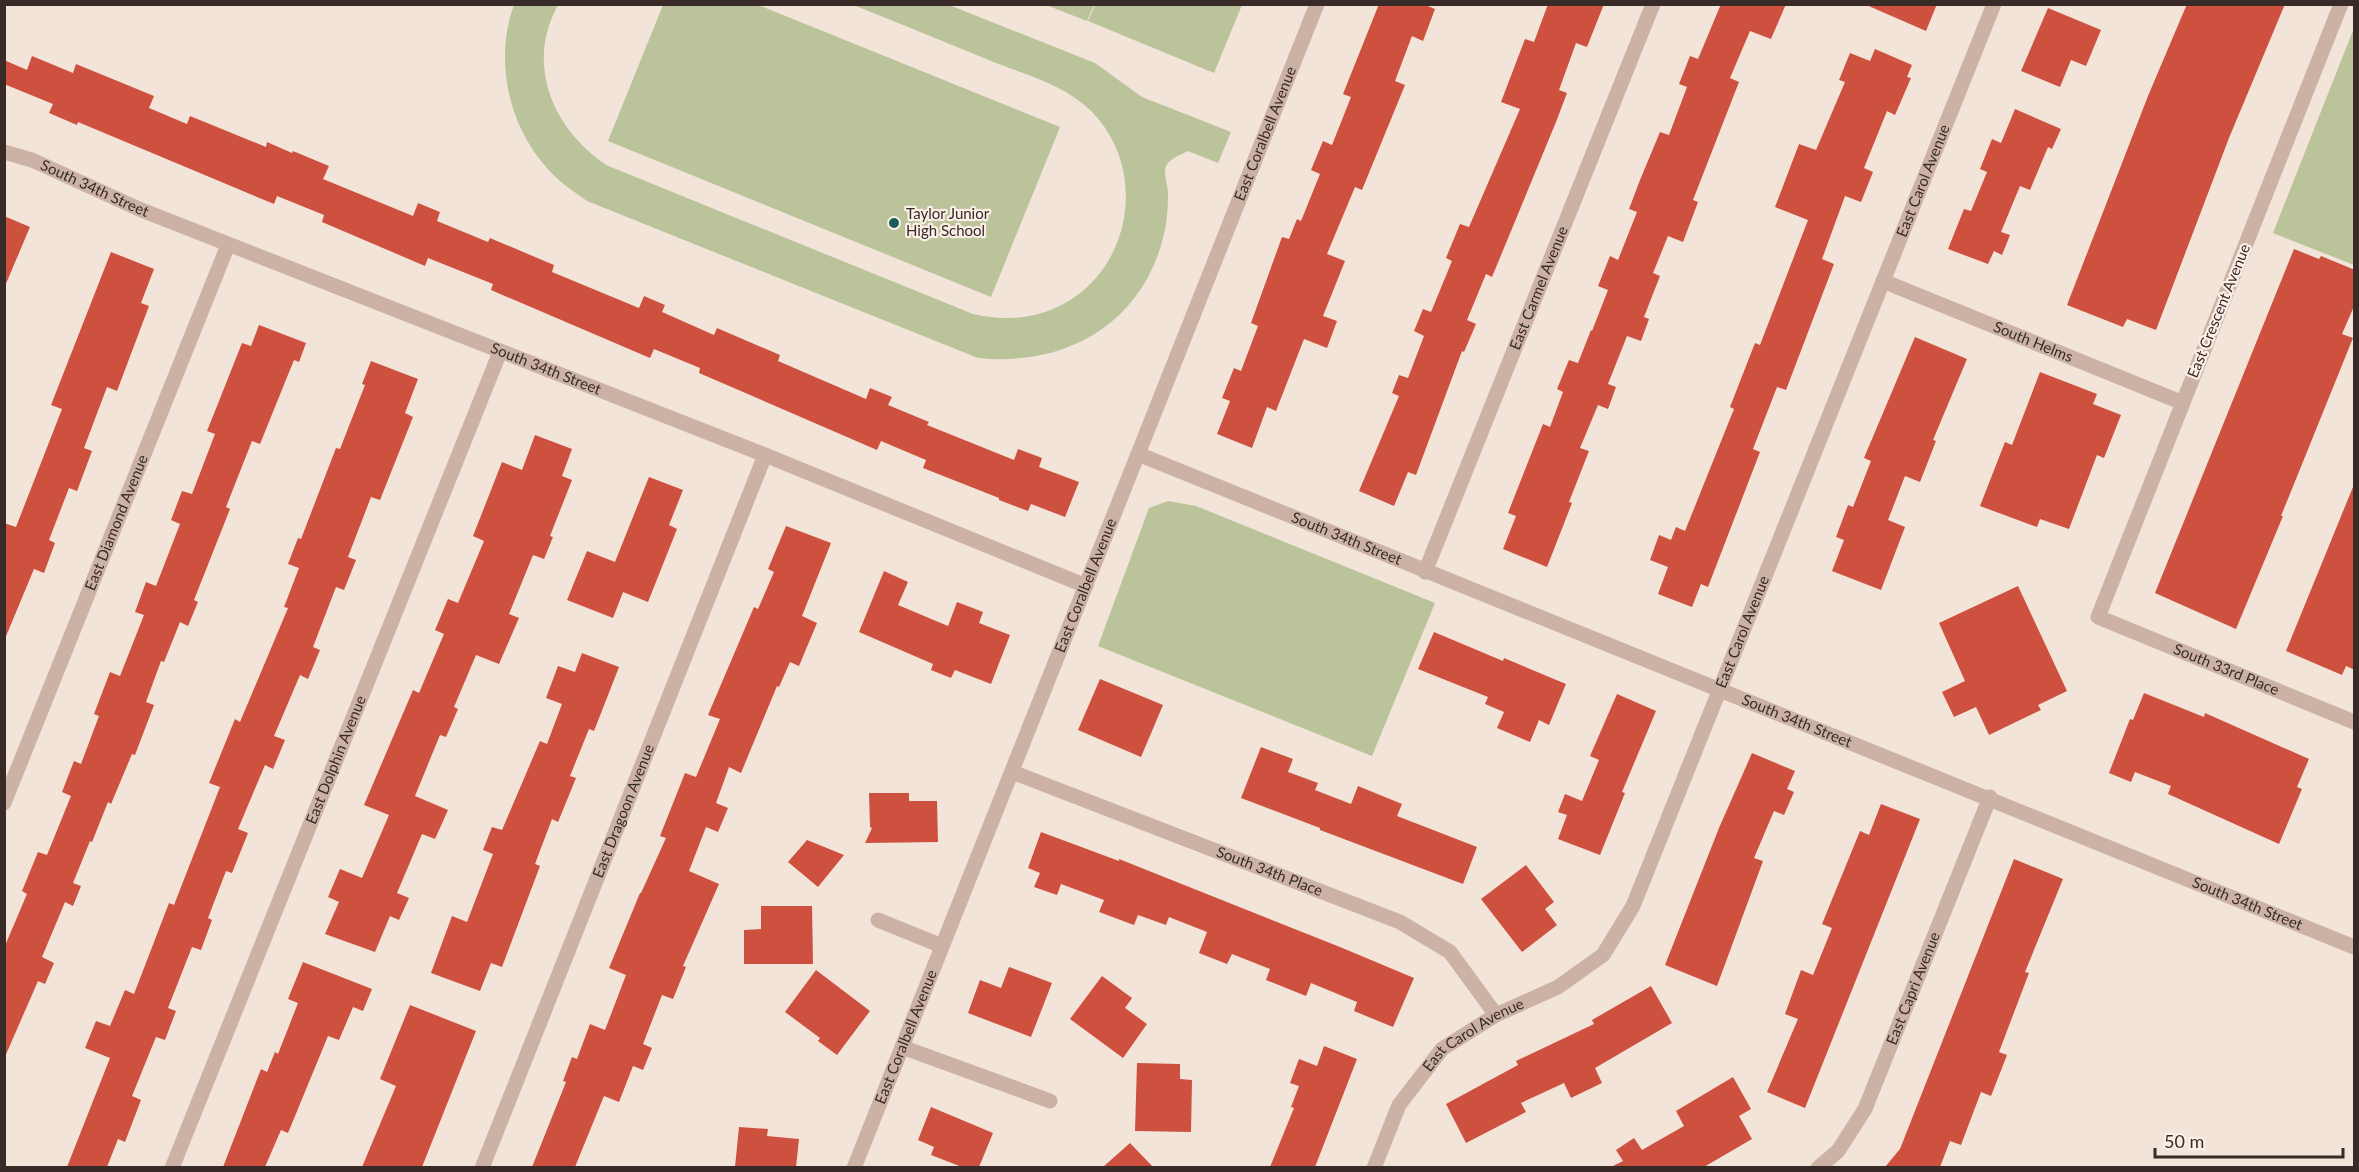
<svg xmlns="http://www.w3.org/2000/svg" width="2359" height="1172" font-family="Lato,sans-serif">
  <style>
    .green { fill: #bac399 }
    .building { fill: #ce503e }
    .lines { fill: none; stroke-linecap: round; stroke-linejoin: round }
    .minor { stroke: #ccb2a5; stroke-width: 15 }
    .poi-dot { fill: #1a5c58; stroke: #fbefe7; stroke-width: 2 }
    .labels { text-anchor: middle; stroke-width: 4.5; stroke-linejoin: round; paint-order: stroke }
    .street-label { font-size: 15px; fill: #372a27; stroke: #fbefe7 }
    .poi-label { font-size: 15px; fill: #372a27; stroke: #fbefe7; text-anchor: start }
  </style>
  <rect width="100%" height="100%" fill="#f3e4da"/>
  <path class="green" d="M 514,5 L 558,5 C 525,65 553,129 606,165 L 973,314 C 1000,320 1026,320 1053,309 C 1132,276 1151,168 1089,109 C 1064,85 1027,75 996,63 C 948,43 901,24 853,5 L 949,5 L 1095,63 L 1142,97 L 1231,132 L 1218,163 L 1188,151 C 1182,154 1169,159 1166,166 C 1163,173 1168,185 1168,193 C 1168,208 1167,223 1163,238 C 1141,325 1064,367 978,358 L 587,201 C 573,191 559,182 548,169 C 508,126 494,59 514,5 Z
    M 663,5 L 758,5 L 1060,127 L 991,297 L 608,141 Z
    M 1046,5 L 1093,4 L 1094,5 L 1087,21 Z
    M 1095,5 L 1242,5 L 1214,73 L 1088,21 Z
    M 2354,28 L 2354,265 L 2273,233 Z
    M 1168,501 L 1196,506 L 1435,603 L 1372,756 L 1098,646 L 1149,508 Z"/>
  <path class="building" d="M 1379,4 L 1423,4 L 1435,9 L 1423,41 L 1412,36 L 1395,81 L 1405,85 L 1362,190 L 1355,187 L 1327,254 L 1345,261 L 1323,316 L 1337,321 L 1327,348 L 1304,339 L 1276,411 L 1267,407 L 1252,448 L 1217,434 L 1230,401 L 1222,398 L 1234,368 L 1241,371 L 1258,326 L 1251,323 L 1282,237 L 1289,239 L 1297,219 L 1301,221 L 1320,174 L 1311,170 L 1323,141 L 1332,145 L 1351,97 L 1343,94 Z
    M 1548,4 L 1604,4 L 1587,47 L 1576,43 L 1559,90 L 1567,93 L 1556,122 L 1492,277 L 1486,274 L 1467,320 L 1476,324 L 1464,352 L 1462,351 L 1416,475 L 1408,472 L 1394,506 L 1359,491 L 1399,396 L 1392,393 L 1399,375 L 1408,378 L 1424,336 L 1414,331 L 1423,309 L 1431,312 L 1452,261 L 1446,258 L 1460,224 L 1469,227 L 1520,109 L 1501,102 L 1525,39 L 1534,42 Z
    M 1721,4 L 1786,4 L 1771,39 L 1750,31 L 1730,78 L 1739,82 L 1693,200 L 1698,202 L 1683,242 L 1668,236 L 1653,273 L 1660,276 L 1644,317 L 1649,319 L 1641,341 L 1627,336 L 1608,384 L 1616,387 L 1608,409 L 1598,405 L 1580,448 L 1589,451 L 1569,502 L 1572,503 L 1547,567 L 1503,549 L 1516,516 L 1508,513 L 1543,424 L 1550,427 L 1563,392 L 1557,389 L 1569,360 L 1578,363 L 1591,330 L 1592,331 L 1608,290 L 1598,286 L 1610,256 L 1618,260 L 1637,212 L 1629,209 L 1640,180 L 1660,132 L 1669,135 L 1687,87 L 1679,84 L 1690,56 L 1698,59 Z
    M 1864,4 L 1937,4 L 1926,31 Z
    M 2187,4 L 2285,4 L 2229,138 L 2156,330 L 2127,319 L 2123,327 L 2067,305 L 2148,96 Z
    M 2048,8 L 2101,30 L 2086,66 L 2071,60 L 2060,87 L 2021,71 Z
    M 1875,49 L 1912,65 L 1907,77 L 1911,78 L 1895,115 L 1887,111 L 1864,168 L 1873,172 L 1861,202 L 1845,196 L 1822,259 L 1834,264 L 1786,390 L 1777,387 L 1753,449 L 1760,452 L 1708,587 L 1701,584 L 1692,607 L 1658,594 L 1668,567 L 1650,560 L 1659,535 L 1671,540 L 1676,527 L 1685,531 L 1734,409 L 1730,407 L 1755,343 L 1760,345 L 1808,220 L 1775,207 L 1799,144 L 1816,150 L 1845,82 L 1839,80 L 1850,53 L 1870,61 Z
    M 32,56 L 73,73 L 76,64 L 154,96 L 149,108 L 187,124 L 190,116 L 266,147 L 267,142 L 292,153 L 293,151 L 329,166 L 323,179 L 413,216 L 418,203 L 440,212 L 437,221 L 488,242 L 490,238 L 554,265 L 552,272 L 639,308 L 644,296 L 665,305 L 662,312 L 714,335 L 717,328 L 780,355 L 778,361 L 866,399 L 870,388 L 892,397 L 888,405 L 929,422 L 927,425 L 1014,460 L 1018,449 L 1042,458 L 1039,467 L 1079,482 L 1065,517 L 1031,504 L 1028,511 L 999,500 L 999,498 L 923,468 L 926,460 L 881,441 L 877,450 L 699,373 L 700,368 L 654,349 L 650,358 L 491,290 L 493,284 L 428,258 L 425,266 L 322,222 L 324,215 L 277,196 L 274,204 L 78,122 L 77,125 L 49,113 L 53,104 L 4,84 L 4,60 L 27,70 Z
    M 2015,109 L 2061,129 L 2052,149 L 2048,147 L 2030,190 L 2020,186 L 2001,232 L 2010,235 L 2002,255 L 1994,251 L 1988,264 L 1948,249 L 1964,209 L 1971,211 L 1987,172 L 1980,169 L 1992,139 L 2001,143 Z
    M 4,216 L 30,227 L 5,286 L 4,286 Z
    M 2294,249 L 2319,259 L 2321,256 L 2355,270 L 2355,304 L 2342,334 L 2353,338 L 2281,516 L 2283,516 L 2236,629 L 2155,593 Z
    M 111,252 L 154,269 L 141,303 L 149,306 L 117,391 L 107,387 L 84,448 L 92,451 L 77,491 L 69,488 L 49,540 L 55,543 L 44,573 L 34,569 L 4,641 L 4,523 L 16,527 L 62,409 L 51,405 Z
    M 259,325 L 306,343 L 299,362 L 294,360 L 260,444 L 252,441 L 226,507 L 230,509 L 194,600 L 198,602 L 188,626 L 180,622 L 164,662 L 161,661 L 146,702 L 154,705 L 135,755 L 132,754 L 111,804 L 108,802 L 92,842 L 90,841 L 73,883 L 81,886 L 73,906 L 65,902 L 42,957 L 54,963 L 45,984 L 38,981 L 4,1059 L 4,948 L 27,894 L 22,891 L 38,852 L 47,855 L 71,796 L 62,792 L 74,761 L 81,764 L 99,716 L 94,714 L 110,672 L 120,676 L 144,615 L 135,612 L 146,582 L 156,586 L 180,524 L 171,520 L 182,491 L 192,494 L 215,434 L 207,431 L 219,401 L 242,343 L 251,346 Z
    M 1915,337 L 1967,359 L 1933,440 L 1936,441 L 1920,482 L 1905,476 L 1888,520 L 1905,527 L 1881,590 L 1832,571 L 1844,540 L 1836,537 L 1848,505 L 1853,507 L 1871,461 L 1864,458 Z
    M 371,361 L 418,379 L 405,413 L 413,417 L 380,500 L 371,497 L 348,557 L 356,560 L 344,590 L 336,587 L 313,647 L 320,650 L 308,679 L 300,675 L 274,736 L 285,740 L 273,769 L 265,765 L 238,829 L 248,833 L 232,873 L 226,871 L 208,918 L 212,920 L 201,950 L 192,947 L 168,1008 L 176,1011 L 165,1040 L 156,1037 L 132,1096 L 141,1100 L 125,1142 L 118,1139 L 107,1167 L 67,1167 L 110,1058 L 85,1048 L 96,1021 L 110,1026 L 125,990 L 134,994 L 169,903 L 174,905 L 220,787 L 209,783 L 235,719 L 240,722 L 288,608 L 284,607 L 299,568 L 288,564 L 298,538 L 301,539 L 336,448 L 340,449 L 365,385 L 362,384 Z
    M 2040,372 L 2097,394 L 2093,404 L 2121,415 L 2104,458 L 2097,455 L 2069,529 L 2040,519 L 2037,527 L 1980,506 L 2005,442 L 2012,445 Z
    M 535,435 L 572,449 L 562,476 L 572,480 L 550,536 L 553,537 L 544,559 L 533,555 L 509,614 L 519,618 L 499,664 L 476,655 L 454,707 L 458,709 L 446,737 L 440,735 L 415,796 L 448,810 L 435,839 L 422,834 L 397,893 L 409,898 L 399,920 L 390,916 L 375,952 L 325,934 L 339,902 L 328,897 L 340,869 L 362,878 L 389,815 L 364,805 L 413,690 L 419,693 L 444,634 L 435,630 L 448,599 L 458,603 L 484,541 L 473,536 L 502,462 L 522,470 Z
    M 649,477 L 683,490 L 669,525 L 677,529 L 648,602 L 623,592 L 613,618 L 567,600 L 587,551 L 615,562 Z
    M 2355,482 L 2355,670 L 2346,666 L 2342,675 L 2286,651 Z
    M 786,526 L 831,543 L 802,616 L 817,623 L 799,666 L 790,662 L 779,687 L 777,686 L 741,773 L 729,767 L 716,803 L 728,808 L 718,832 L 706,827 L 689,871 L 719,884 L 683,966 L 686,967 L 673,999 L 662,995 L 643,1044 L 652,1048 L 643,1070 L 633,1066 L 619,1102 L 604,1096 L 575,1167 L 532,1167 L 566,1082 L 563,1081 L 572,1057 L 577,1059 L 590,1024 L 605,1030 L 626,975 L 609,968 L 640,893 L 641,893 L 666,838 L 660,836 L 685,773 L 696,777 L 720,719 L 708,715 L 754,607 L 758,609 L 774,572 L 768,569 Z
    M 884,571 L 908,582 L 898,605 L 948,626 L 957,602 L 983,612 L 979,623 L 1010,635 L 991,684 L 955,670 L 951,678 L 931,670 L 933,664 L 859,632 Z
    M 2018,586 L 2067,691 L 2038,705 L 2041,710 L 1989,735 L 1976,707 L 1954,717 L 1942,692 L 1965,681 L 1939,623 Z
    M 1434,632 L 1503,661 L 1504,658 L 1566,684 L 1549,725 L 1539,720 L 1530,742 L 1497,728 L 1504,712 L 1485,704 L 1488,697 L 1418,669 Z
    M 582,653 L 619,667 L 594,731 L 589,729 L 570,776 L 576,778 L 558,822 L 552,819 L 535,864 L 540,866 L 502,967 L 491,963 L 480,991 L 431,973 L 452,916 L 467,922 L 493,854 L 483,850 L 492,827 L 502,830 L 540,741 L 547,744 L 562,704 L 546,698 L 558,666 L 575,672 Z
    M 1100,679 L 1163,705 L 1141,757 L 1078,730 Z
    M 2144,693 L 2204,717 L 2205,713 L 2309,759 L 2297,787 L 2302,789 L 2279,844 L 2168,794 L 2171,786 L 2135,772 L 2131,782 L 2109,773 L 2130,719 L 2133,720 Z
    M 1617,694 L 1656,711 L 1622,792 L 1625,793 L 1600,855 L 1558,839 L 1567,815 L 1558,812 L 1565,794 L 1582,801 L 1599,760 L 1590,756 Z
    M 1261,747 L 1293,759 L 1288,772 L 1318,783 L 1315,790 L 1351,804 L 1358,786 L 1402,804 L 1397,816 L 1477,847 L 1463,884 L 1320,830 L 1320,828 L 1241,798 Z
    M 1752,753 L 1795,771 L 1787,789 L 1794,792 L 1784,815 L 1774,811 L 1754,858 L 1763,861 L 1717,986 L 1665,965 L 1719,828 Z
    M 869,793 L 909,793 L 909,801 L 937,801 L 938,842 L 865,843 L 872,828 L 870,827 Z
    M 1881,804 L 1920,819 L 1805,1108 L 1767,1092 L 1798,1019 L 1785,1014 L 1801,970 L 1813,975 L 1832,928 L 1822,924 L 1860,831 L 1869,835 Z
    M 1041,832 L 1119,861 L 1119,859 L 1340,947 L 1414,978 L 1393,1027 L 1354,1011 L 1357,1002 L 1311,983 L 1306,996 L 1266,980 L 1270,969 L 1232,954 L 1227,964 L 1199,953 L 1207,932 L 1169,917 L 1166,925 L 1138,915 L 1134,925 L 1099,912 L 1104,900 L 1061,884 L 1057,895 L 1034,887 L 1040,873 L 1028,868 Z
    M 807,840 L 844,855 L 818,887 L 788,862 Z
    M 2014,859 L 2063,879 L 2025,972 L 2029,973 L 1999,1052 L 2007,1055 L 1991,1096 L 1981,1092 L 1961,1145 L 1950,1141 L 1940,1167 L 1885,1167 L 1900,1149 Z
    M 1526,865 L 1554,902 L 1545,909 L 1557,925 L 1522,952 L 1481,899 Z
    M 761,906 L 812,906 L 813,964 L 744,964 L 744,930 L 761,929 Z
    M 303,962 L 372,989 L 363,1011 L 353,1007 L 339,1040 L 328,1036 L 288,1133 L 281,1130 L 265,1167 L 223,1167 L 261,1069 L 267,1072 L 275,1052 L 278,1054 L 298,1003 L 288,999 Z
    M 1009,967 L 1052,983 L 1031,1037 L 968,1013 L 980,980 L 1001,988 Z
    M 816,970 L 870,1011 L 837,1055 L 818,1041 L 820,1038 L 785,1012 Z
    M 1102,976 L 1132,998 L 1125,1008 L 1147,1024 L 1123,1058 L 1070,1019 Z
    M 1651,986 L 1672,1023 L 1595,1068 L 1602,1083 L 1571,1098 L 1564,1083 L 1521,1103 L 1526,1112 L 1466,1143 L 1446,1104 L 1518,1065 L 1516,1061 L 1594,1024 L 1592,1020 Z
    M 410,1005 L 476,1031 L 422,1167 L 362,1167 L 396,1086 L 380,1079 Z
    M 1324,1046 L 1357,1059 L 1315,1167 L 1270,1167 L 1294,1108 L 1291,1107 L 1299,1086 L 1290,1083 L 1299,1059 L 1317,1066 Z
    M 1137,1063 L 1180,1064 L 1180,1079 L 1192,1080 L 1191,1132 L 1135,1131 Z
    M 1733,1077 L 1751,1109 L 1739,1116 L 1752,1139 L 1704,1167 L 1611,1167 L 1623,1161 L 1616,1150 L 1634,1138 L 1642,1150 L 1684,1126 L 1676,1111 Z
    M 931,1107 L 993,1133 L 979,1167 L 962,1167 L 931,1155 L 934,1147 L 918,1140 Z
    M 739,1127 L 768,1129 L 767,1136 L 799,1139 L 796,1167 L 735,1167 Z
    M 1130,1143 L 1153,1167 L 1103,1167 Z"/>
  <g class="lines">
    <g class="minor">
      <path id="s1" d="M 2341,4 L 2098,617 L 2354,722"/>
      <path id="s2" d="M 4,152 L 32,160 L 139,209 L 765,455 L 1086,586"/>
      <path id="s3" d="M 1883,281 L 2183,403"/>
      <path id="s4" d="M 1138,454 L 2354,947"/>
      <path id="s5" d="M 1425,572 L 1653,4"/>
      <path id="s6" d="M 1012,772 L 1400,922 L 1450,952 L 1496,1015"/>
      <path id="s7" d="M 4,803 L 228,245"/>
      <path d="M 878,920 L 942,946"/>
      <path d="M 902,1047 L 1050,1101"/>
      <path id="s8" d="M 172,1168 L 500,352"/>
      <path id="s9" d="M 482,1168 L 765,455"/>
      <path id="s10" d="M 854,1168 L 1317,4"/>
      <path id="s11" d="M 1374,1168 L 1399,1105 L 1442,1049 L 1496,1015 L 1558,987 L 1603,955 L 1633,906 L 1994,4"/>
      <path id="s12" d="M 1818,1168 L 1838,1151 L 1865,1109 L 1990,797"/>
    </g>
  </g>
  <circle class="poi-dot" cx="894" cy="223" r="6"/>
  <g class="labels">
    <g class="street-label">
      <text dy="5" stroke="none"><textPath href="#s10" startOffset="1113">East Coralbell Avenue</textPath></text>
      <text dy="5" stroke="none"><textPath href="#s11" startOffset="1164">East Carol Avenue</textPath></text>
      <text dy="5" stroke="none"><textPath href="#s2" startOffset="98">South 34th Street</textPath></text>
      <text dy="5" stroke="none"><textPath href="#s5" startOffset="306">East Carmel Avenue</textPath></text>
      <text transform="translate(2219 311) rotate(-68)" y="5">East Crescent Avenue</text>
      <text dy="5" stroke="none"><textPath href="#s3" startOffset="162">South Helms</textPath></text>
      <text dy="5" stroke="none"><textPath href="#s2" startOffset="584">South 34th Street</textPath></text>
      <text dy="5" stroke="none"><textPath href="#s7" startOffset="302">East Diamond Avenue</textPath></text>
      <text dy="5" stroke="none"><textPath href="#s4" startOffset="225">South 34th Street</textPath></text>
      <text dy="5" stroke="none"><textPath href="#s10" startOffset="627">East Coralbell Avenue</textPath></text>
      <text dy="5" stroke="none"><textPath href="#s11" startOffset="678">East Carol Avenue</textPath></text>
      <text dy="5" stroke="none"><textPath href="#s1" startOffset="798">South 33rd Place</textPath></text>
      <text dy="5" stroke="none"><textPath href="#s4" startOffset="711">South 34th Street</textPath></text>
      <text dy="5" stroke="none"><textPath href="#s8" startOffset="440">East Dolphin Avenue</textPath></text>
      <text dy="5" stroke="none"><textPath href="#s9" startOffset="384">East Dragoon Avenue</textPath></text>
      <text dy="5" stroke="none"><textPath href="#s6" startOffset="276">South 34th Place</textPath></text>
      <text dy="5" stroke="none"><textPath href="#s4" startOffset="1197">South 34th Street</textPath></text>
      <text dy="5" stroke="none"><textPath href="#s12" startOffset="206">East Capri Avenue</textPath></text>
      <text dy="5" stroke="none"><textPath href="#s11" startOffset="172">East Carol Avenue</textPath></text>
      <text dy="5" stroke="none"><textPath href="#s10" startOffset="141">East Coralbell Avenue</textPath></text>
    </g>
    <g class="poi-label">
      <text x="906" y="219">Taylor Junior<tspan x="906" dy="17">High School</tspan></text>
    </g>
  </g>
  <rect width="2359" height="1172" fill="none" stroke="#372a27" stroke-width="12"/>
  <path d="M2155 1148v9h188v-9" fill="none" stroke="#372a27" stroke-width="3"/>
  <text x="2164" y="1148" font-size="18" fill="#372a27" stroke="#fbefe7" stroke-width="4.5" paint-order="stroke">50 m</text>
</svg>
